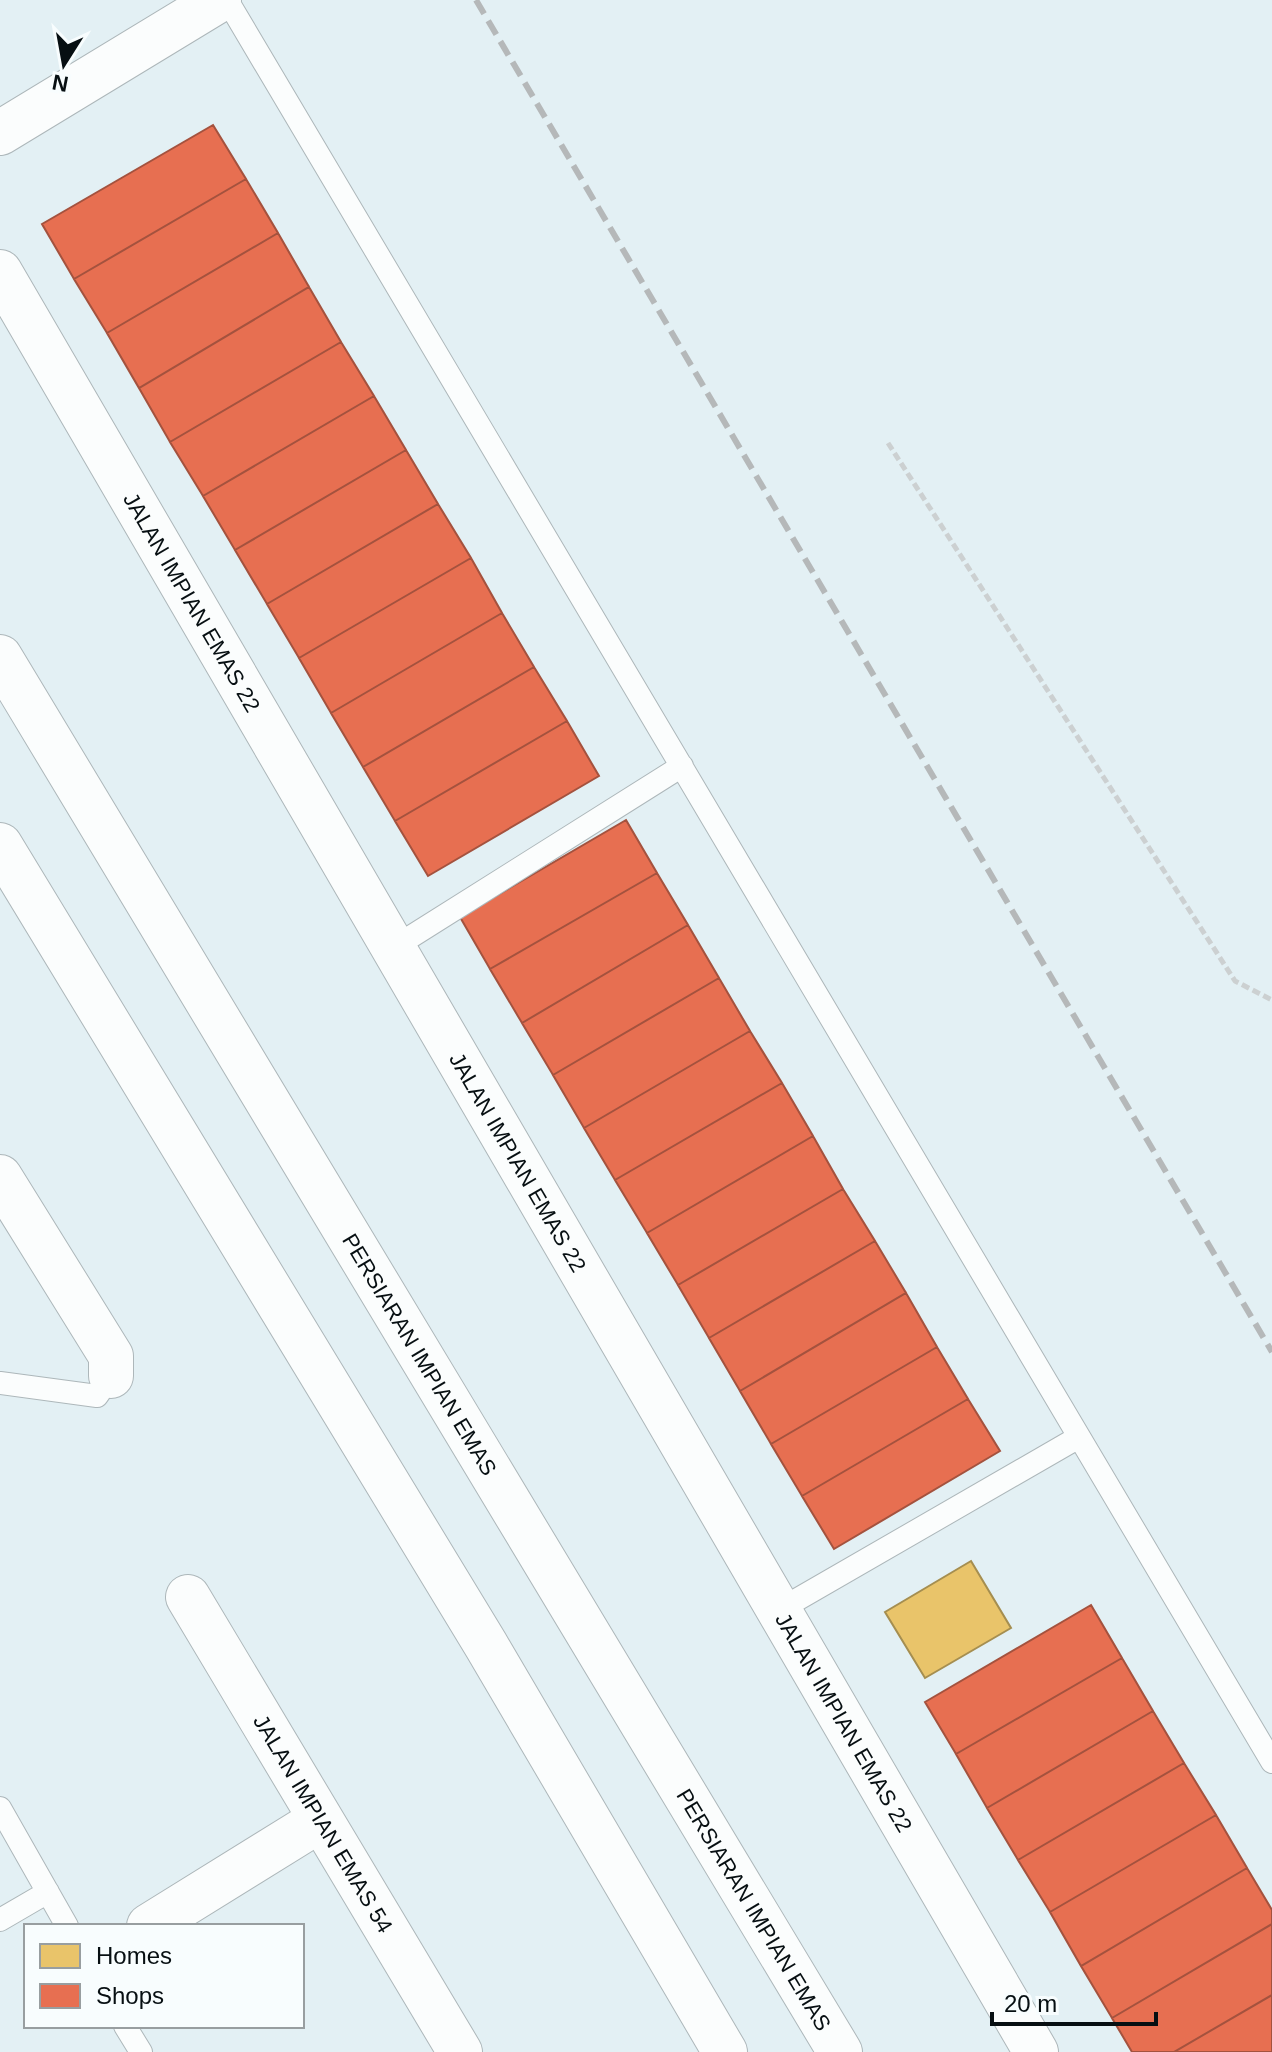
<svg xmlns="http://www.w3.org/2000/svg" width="1272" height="2052" font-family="Arial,sans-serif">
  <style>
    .homes { fill: #e9c46a; stroke: #a58e50; stroke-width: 2 }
    .shops { fill: #e76f51; stroke: #a4523e; stroke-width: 2 }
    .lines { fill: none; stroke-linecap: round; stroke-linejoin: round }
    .service-casing { stroke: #adb7ba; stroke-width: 24 }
    .minor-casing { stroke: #adb7ba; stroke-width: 46 }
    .secondary-casing { stroke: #adb7ba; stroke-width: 46 }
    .path { stroke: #ccd0d1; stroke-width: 5; stroke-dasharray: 8 4; stroke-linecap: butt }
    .service { stroke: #fbfdfd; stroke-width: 22 }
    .minor { stroke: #fbfdfd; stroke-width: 44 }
    .secondary { stroke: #fbfdfd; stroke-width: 44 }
    .rail { stroke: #b5b8b9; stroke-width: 6; stroke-dasharray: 16 8; stroke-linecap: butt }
    .labels { text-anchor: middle; stroke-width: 8; stroke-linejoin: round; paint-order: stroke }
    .street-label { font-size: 22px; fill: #070f12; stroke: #f8fdfe }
  </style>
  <rect width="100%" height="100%" fill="#e3f0f4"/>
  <path class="homes" d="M 971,1561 L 1011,1628 L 925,1678 L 885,1612 Z"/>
  <path class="shops" d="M 213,125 L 246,179 L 74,279 L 42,224 Z
    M 246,179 L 278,233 L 107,333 L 74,279 Z
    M 278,233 L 309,287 L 139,388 L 107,333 Z
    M 309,287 L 341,342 L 170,442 L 139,388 Z
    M 341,342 L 374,396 L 203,496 L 170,442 Z
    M 374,396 L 406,450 L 235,550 L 203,496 Z
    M 406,450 L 438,504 L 267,604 L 235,550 Z
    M 438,504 L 471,558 L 299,658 L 267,604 Z
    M 471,558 L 502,613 L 331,713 L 299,658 Z
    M 502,613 L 534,667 L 363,767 L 331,713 Z
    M 534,667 L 567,721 L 395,821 L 363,767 Z
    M 567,721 L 599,776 L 428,876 L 395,821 Z
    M 626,820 L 657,873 L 490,969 L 460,917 Z
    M 657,873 L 688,925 L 522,1023 L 490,969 Z
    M 688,925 L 719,978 L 553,1075 L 522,1023 Z
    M 719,978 L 750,1031 L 584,1128 L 553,1075 Z
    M 750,1031 L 782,1083 L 615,1180 L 584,1128 Z
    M 782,1083 L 813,1136 L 647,1233 L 615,1180 Z
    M 813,1136 L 843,1189 L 678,1285 L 647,1233 Z
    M 843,1189 L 875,1241 L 709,1338 L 678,1285 Z
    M 875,1241 L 906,1293 L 740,1391 L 709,1338 Z
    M 906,1293 L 937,1347 L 771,1444 L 740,1391 Z
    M 937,1347 L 968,1399 L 802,1496 L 771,1444 Z
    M 968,1399 L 1000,1451 L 834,1549 L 802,1496 Z
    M 1091,1605 L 1122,1658 L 956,1754 L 925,1702 Z
    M 1122,1658 L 1153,1711 L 987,1808 L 956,1754 Z
    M 1153,1711 L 1184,1763 L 1018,1860 L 987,1808 Z
    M 1184,1763 L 1216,1815 L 1050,1912 L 1018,1860 Z
    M 1216,1815 L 1247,1868 L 1081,1966 L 1050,1912 Z
    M 1247,1868 L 1272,1910 L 1272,1924 L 1112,2018 L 1081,1966 Z
    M 1272,1924 L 1272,1995 L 1174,2052 L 1132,2052 L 1112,2018 Z
    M 1272,1995 L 1272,2052 L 1174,2052 Z"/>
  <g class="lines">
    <g class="service-casing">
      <path id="service" d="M 227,0 L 1272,1762
        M 393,948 L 682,766
        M 0,1383 L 97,1396 L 111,1376
        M 779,1610 L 1079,1437
        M 0,1808 L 67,1926
        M 0,1920 L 48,1892
        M 125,2026 L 141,2052"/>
    </g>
    <g class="minor-casing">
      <g id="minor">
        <path d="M 0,133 L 219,0"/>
        <path id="s1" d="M 0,272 L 1036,2052"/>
        <path d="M 0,1177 L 111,1356 L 111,1376"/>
        <path id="s2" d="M 188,1597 L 460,2052"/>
        <path d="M 149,1926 L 320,1820"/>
      </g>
    </g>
    <g class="secondary-casing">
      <g id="secondary">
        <path id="s3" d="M 0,657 L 840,2052"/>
        <path d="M 0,845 L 486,1645 L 725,2052"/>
      </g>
    </g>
    <path class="path" d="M 888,443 L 1235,981 L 1272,1000"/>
    <use href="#service" class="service"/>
    <use href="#minor" class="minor"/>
    <use href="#secondary" class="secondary"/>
    <path class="rail" d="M 476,0 L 1272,1352"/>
  </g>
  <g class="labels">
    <g class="street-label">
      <text dy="8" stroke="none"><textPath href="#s1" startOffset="382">JALAN IMPIAN EMAS 22</textPath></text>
      <text dy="8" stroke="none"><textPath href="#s1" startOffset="1030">JALAN IMPIAN EMAS 22</textPath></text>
      <text dy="8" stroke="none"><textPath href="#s3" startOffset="814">PERSIARAN IMPIAN EMAS</textPath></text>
      <text dy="8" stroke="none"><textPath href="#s1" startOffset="1678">JALAN IMPIAN EMAS 22</textPath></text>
      <text dy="8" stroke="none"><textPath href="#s2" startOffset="264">JALAN IMPIAN EMAS 54</textPath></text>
      <text dy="8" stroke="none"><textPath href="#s3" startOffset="1462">PERSIARAN IMPIAN EMAS</textPath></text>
    </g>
  </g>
  <rect x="24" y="1924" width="280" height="104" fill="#f8fdfe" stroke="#989ea0" stroke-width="2"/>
  <rect x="40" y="1944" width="40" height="24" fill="#e9c46a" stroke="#989ea0" stroke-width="2"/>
  <text x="96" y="1964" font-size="24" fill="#070f12">Homes</text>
  <rect x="40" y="1984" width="40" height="24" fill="#e76f51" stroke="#989ea0" stroke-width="2"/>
  <text x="96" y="2004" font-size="24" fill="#070f12">Shops</text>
  <g transform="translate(64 64) rotate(191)" stroke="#f8fdfe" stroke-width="6" paint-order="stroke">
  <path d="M0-6L14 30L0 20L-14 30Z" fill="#070f12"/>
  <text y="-12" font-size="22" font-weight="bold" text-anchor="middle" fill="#070f12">N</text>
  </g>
  <path d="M992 2012v12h164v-12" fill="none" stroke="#070f12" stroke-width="4"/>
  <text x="1004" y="2012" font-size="24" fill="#070f12" stroke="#f8fdfe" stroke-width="6" paint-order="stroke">20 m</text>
</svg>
